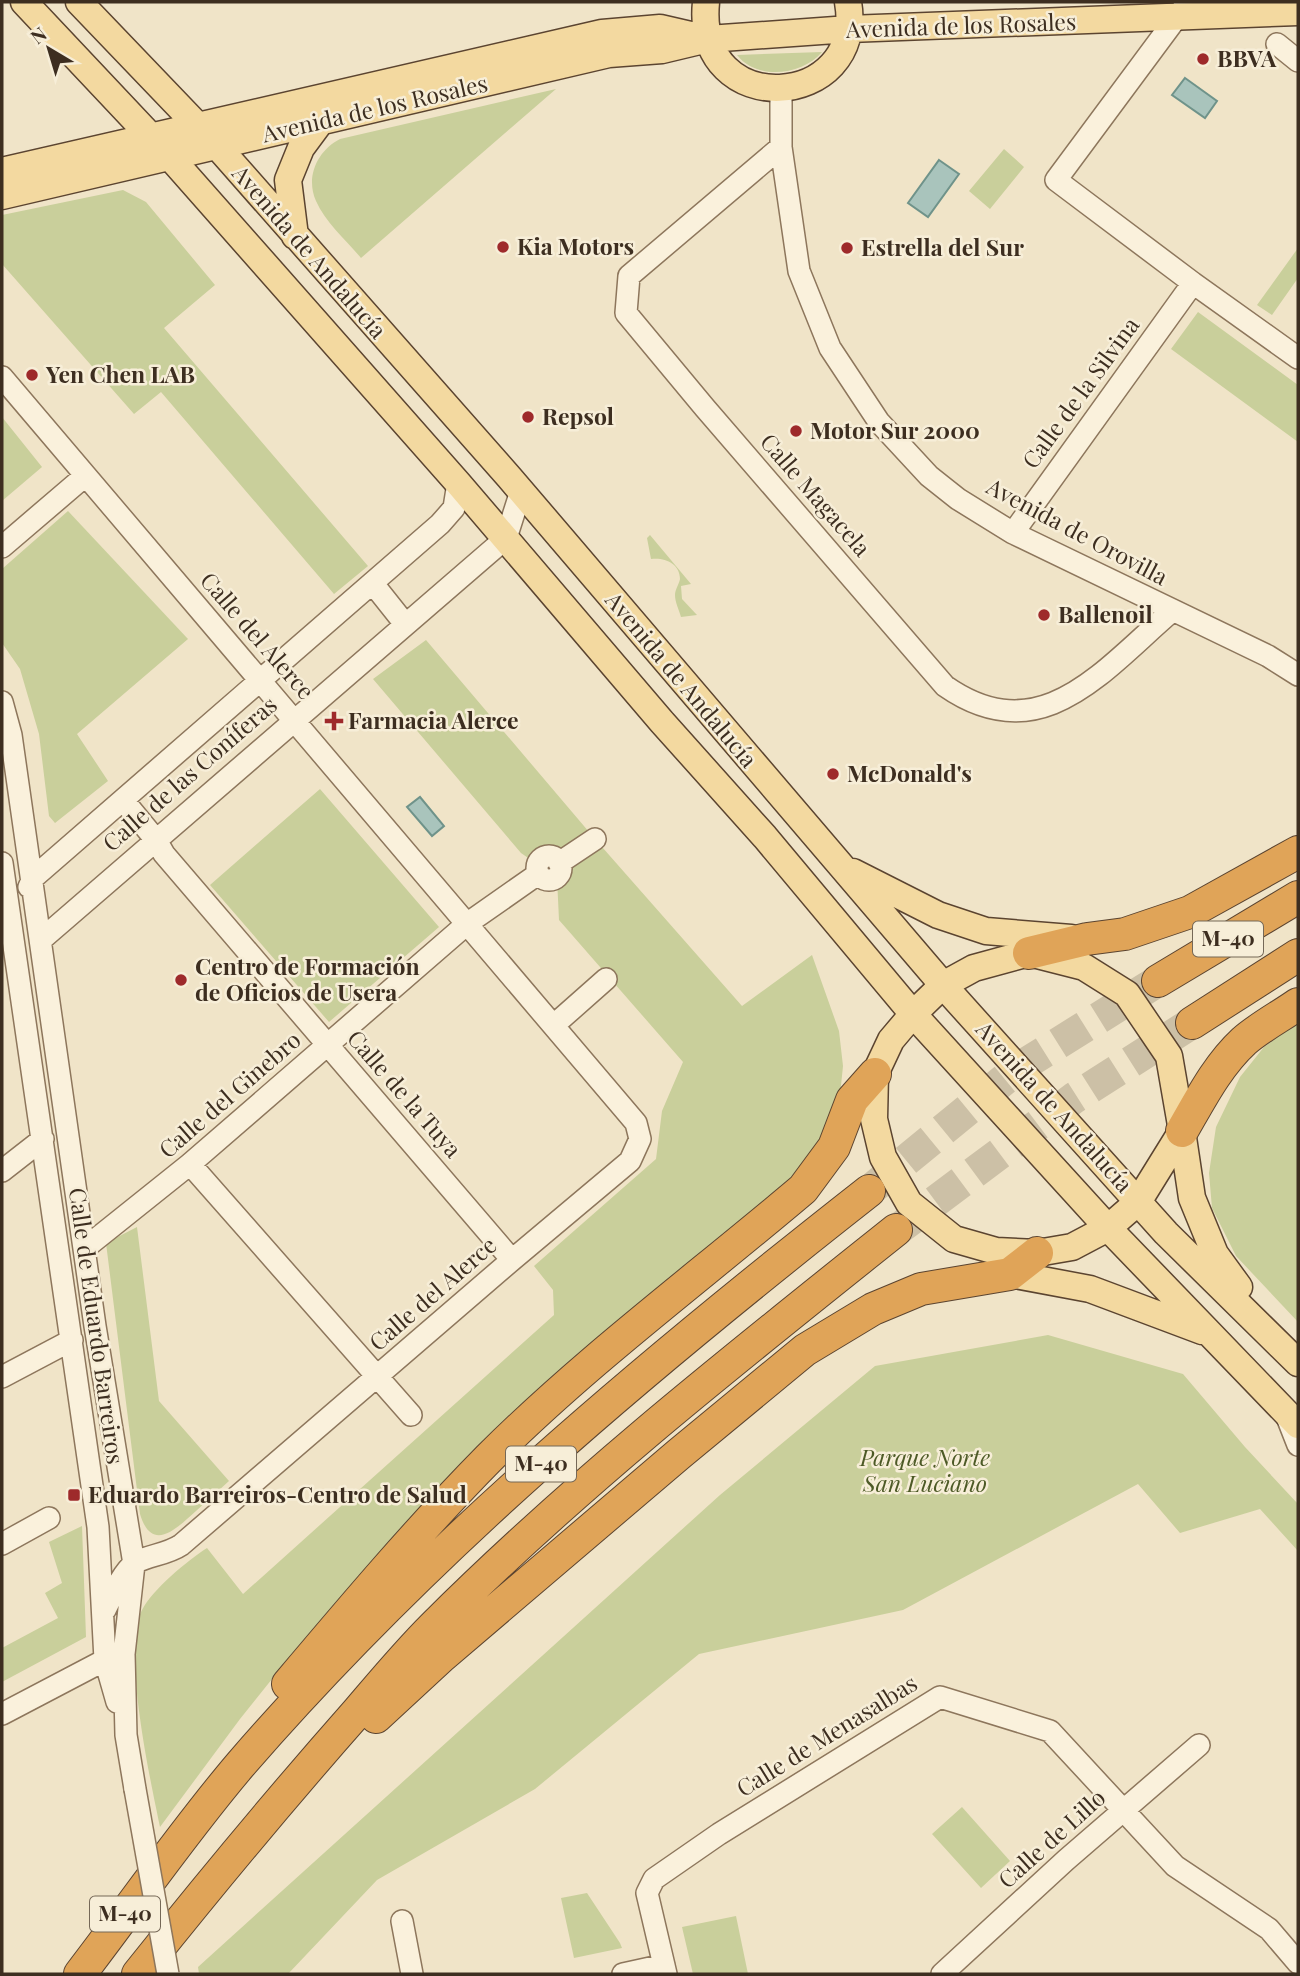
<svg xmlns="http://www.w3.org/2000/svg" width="1300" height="1976" font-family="'Playfair Display',serif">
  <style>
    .green { fill: #c9cf9b }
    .water { fill: #a9c4bc; stroke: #6f938a; stroke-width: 2 }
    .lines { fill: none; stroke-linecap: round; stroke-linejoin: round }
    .highway-tunnel { stroke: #ccc0a6; stroke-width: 32; stroke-dasharray: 32 16; stroke-linecap: butt }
    .minor-casing { stroke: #8d765c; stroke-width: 24 }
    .major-casing { stroke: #5b4430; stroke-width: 29 }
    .highway-casing { stroke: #5b4430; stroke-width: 34 }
    .minor { stroke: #faf1dc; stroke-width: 21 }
    .major { stroke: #f3d9a0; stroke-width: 26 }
    .highway { stroke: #e0a458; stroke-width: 32 }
    .minor-bridge-casing { stroke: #8d765c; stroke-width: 24; stroke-linecap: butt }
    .minor-bridge { stroke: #faf1dc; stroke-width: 21 }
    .poi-dot { fill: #9e2a2b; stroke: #f7eed8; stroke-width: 2.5 }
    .labels { text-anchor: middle; stroke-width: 5; stroke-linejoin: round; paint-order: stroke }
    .shield { fill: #f7eed8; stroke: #756857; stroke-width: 2 }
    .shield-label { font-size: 21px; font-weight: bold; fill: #3d2e20 }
    .street-label { font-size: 23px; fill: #3d2e20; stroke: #f7eed8 }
    .poi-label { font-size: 23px; font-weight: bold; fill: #3d2e20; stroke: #f7eed8; text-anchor: start }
    .park-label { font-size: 23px; font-style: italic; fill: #4d5a26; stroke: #f7eed8 }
  </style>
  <rect width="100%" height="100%" fill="#f0e4c8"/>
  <path class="green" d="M 822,52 C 803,75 757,81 737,55 Z
    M 556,89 L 361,258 C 347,241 325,222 316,201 C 305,177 318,150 340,139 Z
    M 1004,149 L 1024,167 L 990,209 L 969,191 Z
    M 123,190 L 146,202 L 215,285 L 164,328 L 368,566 L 334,594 L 161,392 L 134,414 L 2,264 L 2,215 Z
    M 1298,248 L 1298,278 L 1272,315 L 1257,305 Z
    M 1198,312 L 1298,385 L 1298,442 L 1171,349 Z
    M 2,417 L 42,467 L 2,501 Z
    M 68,511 L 188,639 L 77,734 L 108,781 L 55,823 L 49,816 L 39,734 L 20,669 L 2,643 L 2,569 Z
    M 650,535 L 691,584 L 681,586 L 682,599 L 697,615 L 681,617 C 679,610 675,602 675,595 C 675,590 679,584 680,579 C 680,563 664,557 651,559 L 647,538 Z
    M 426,640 L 595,839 L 742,1006 L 812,955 L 839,1031 L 843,1066 L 839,1105 L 819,1151 L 780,1189 L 365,1571 L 300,1644 L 240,1719 L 160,1827 C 151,1783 121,1648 142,1610 C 153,1589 187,1561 207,1548 L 243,1594 L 554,1315 L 553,1290 L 534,1266 L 656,1159 L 662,1111 L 683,1062 L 559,920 L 557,878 L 521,853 L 373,679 Z
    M 320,789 L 439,927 L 329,1022 L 210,885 Z
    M 1298,1022 L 1298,1322 L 1236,1256 L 1212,1208 L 1209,1173 L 1216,1127 L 1240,1077 L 1264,1047 Z
    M 137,1227 L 159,1401 L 229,1481 C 218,1491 207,1501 196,1511 C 177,1528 152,1554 140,1514 L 106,1243 Z
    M 1048,1335 L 1183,1374 L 1245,1447 L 1298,1504 L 1298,1551 L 1260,1509 L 1180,1533 L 1138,1484 L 903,1610 L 699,1654 L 535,1789 L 377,1880 L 288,1974 L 199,1974 L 198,1967 L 720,1495 L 875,1366 Z
    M 82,1526 L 86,1637 L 2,1682 L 2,1648 L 58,1618 L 45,1593 L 62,1583 L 49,1542 Z
    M 962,1807 L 1010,1861 L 981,1888 L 932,1834 Z
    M 587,1893 L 620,1943 L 622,1948 L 574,1958 L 561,1898 Z
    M 736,1916 L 748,1974 L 693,1974 L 682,1927 Z"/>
  <path class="water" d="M 1185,78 L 1217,101 L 1205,118 L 1172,95 Z
    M 939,160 L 959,174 L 928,217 L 908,203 Z
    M 420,797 L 444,826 L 432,836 L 407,807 Z"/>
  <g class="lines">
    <path class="highway-tunnel" d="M 869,1191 L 1017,1069 L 1158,981
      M 897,1230 L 1074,1098 L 1192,1023"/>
    <g class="minor-casing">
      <path id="minor" d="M 1188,2 L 1056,180 L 1193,283 L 1298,358
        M 1277,44 L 1298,61
        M 781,89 L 781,147 L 799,271 L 830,348 L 879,422 L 929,476 L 958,499 L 1013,533 L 1268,656 L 1298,675
        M 781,147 L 629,276 L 626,313 L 705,408 L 945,686 C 1041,753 1103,670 1172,611
        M 2,377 L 636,1123 L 640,1139 L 630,1161 L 512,1260 L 181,1545 C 166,1555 148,1555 135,1563 C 123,1571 111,1598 105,1610
        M 1013,533 L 1193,283
        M 2,547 L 85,476
        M 374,585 L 405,624
        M 2,702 L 11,735 L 95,1326 L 134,1564 L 124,1654 L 126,1735 L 135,1789
        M 123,800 L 156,840 L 164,854 L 512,1260
        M537 868a12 12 0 1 1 24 0a12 12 0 1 1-24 0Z
        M 2,863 L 98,1527 L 105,1660 L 117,1702
        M 559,863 L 595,839
        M 29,887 L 33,878 L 440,524 L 454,508 L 458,483
        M 42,939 L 506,538 L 521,491
        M 554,1025 L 606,979
        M 190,1164 L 411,1415
        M 2,1171 L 43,1139
        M 85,1248 L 190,1164 L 468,923 L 538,874
        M 2,1377 L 72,1340
        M 1285,1412 L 1298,1445
        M 2,1544 L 49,1518
        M 2,1714 L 105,1660 L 119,1656
        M 402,1921 L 412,1974
        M 623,1974 L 664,1965
        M 666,1974 L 647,1893 L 654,1879 L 719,1834 L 940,1697 L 1050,1731 L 1175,1866 L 1269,1929 L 1298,1963
        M 942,1974 L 1066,1860 L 1199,1745"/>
    </g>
    <g class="major-casing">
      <path id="major" d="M 24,2 L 170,157 L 458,483 L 662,722 L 765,837 L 913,1014 L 1108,1228 L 1298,1425
        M 79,2 L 217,146 L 509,477 L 943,985 L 1166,1233 L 1298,1363
        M 706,2 C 694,123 867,110 848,2
        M 2,171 L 602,33 L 660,28 L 699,37
        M 2,196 L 609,54 L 662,50 L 708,39 L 849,29 L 1298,12
        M 295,236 L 288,180 L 301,148 L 321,121
        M 853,872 L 938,915 L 986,931 L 1071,938
        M 1182,1131 L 1138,1202 L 1108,1228 L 1072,1247 L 1037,1253 L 996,1251 L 954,1239 L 909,1203 L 883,1157 L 874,1119 L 875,1074 L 891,1040 L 913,1014 L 943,985 L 974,968 L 1029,953 L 1084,967 L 1127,994 L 1169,1056 L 1182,1131 L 1192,1198 L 1215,1254 L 1239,1287
        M 1010,1274 L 1090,1289 L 1202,1331"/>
    </g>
    <g class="highway-casing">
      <path id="highway" d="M 1029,953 L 1087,939 L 1125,934 L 1190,912 L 1298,852
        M 1158,981 L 1298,897
        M 1192,1023 L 1298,955
        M 1182,1131 C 1200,1100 1217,1066 1244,1041 C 1260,1027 1281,1016 1298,1004
        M 288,1684 C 353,1607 418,1530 489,1458 C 586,1361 698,1278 803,1189 L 834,1147 L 852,1100 L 875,1074
        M 376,1717 L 442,1656 L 679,1454 L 805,1350 L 873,1309 L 921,1289 L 1010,1274 L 1037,1253
        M 80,1974 C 133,1905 183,1832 240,1765 C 426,1550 646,1366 869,1191
        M 138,1974 C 209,1885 282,1797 358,1711 C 382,1683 406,1654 433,1627 C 577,1483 737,1357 896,1230"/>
    </g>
    <use href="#minor" class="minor"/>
    <use href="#major" class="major"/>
    <use href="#highway" class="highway"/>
    <g class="minor-bridge-casing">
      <path id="minor-bridge" d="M 135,1789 L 168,1974"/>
    </g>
    <use href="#minor-bridge" class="minor-bridge"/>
  </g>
  <g class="poi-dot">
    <circle cx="1203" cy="59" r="7"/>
    <circle cx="503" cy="247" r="7"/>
    <circle cx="847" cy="248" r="7"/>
    <circle cx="32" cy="375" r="7"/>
    <circle cx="528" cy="417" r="7"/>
    <circle cx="796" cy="431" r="7"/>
    <circle cx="1044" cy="615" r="7"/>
    <path d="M330.5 710.5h7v7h7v7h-7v7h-7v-7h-7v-7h7z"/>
    <circle cx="833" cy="774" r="7"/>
    <circle cx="181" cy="980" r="7"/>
    <rect x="67" y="1488" width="14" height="14" rx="3.5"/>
  </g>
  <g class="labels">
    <g class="shield">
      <rect x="1193" y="921.5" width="70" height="35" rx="5"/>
      <rect x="506" y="1446.5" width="70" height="35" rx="5"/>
      <rect x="90" y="1896.5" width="70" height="35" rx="5"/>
    </g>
    <g class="shield-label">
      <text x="1228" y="946">M-40</text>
      <text x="541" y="1471">M-40</text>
      <text x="125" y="1921">M-40</text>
    </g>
    <g class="street-label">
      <text transform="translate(961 26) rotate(-2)" y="8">Avenida de los Rosales</text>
      <text transform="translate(375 109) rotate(-13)" y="8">Avenida de los Rosales</text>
      <text transform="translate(309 252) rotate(49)" y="8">Avenida de Andalucía</text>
      <text transform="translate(1081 393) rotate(-54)" y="8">Calle de la Silvina</text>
      <text transform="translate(815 495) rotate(49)" y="8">Calle Magacela</text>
      <text transform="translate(1077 532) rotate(28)" y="8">Avenida de Orovilla</text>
      <text transform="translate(257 636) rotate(49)" y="8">Calle del Alerce</text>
      <text transform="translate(681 680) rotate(50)" y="8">Avenida de Andalucía</text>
      <text transform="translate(190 774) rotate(-41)" y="8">Calle de las Coníferas</text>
      <text transform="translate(404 1094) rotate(49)" y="8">Calle de la Tuya</text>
      <text transform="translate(230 1095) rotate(-41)" y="8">Calle del Ginebro</text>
      <text transform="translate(1054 1107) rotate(48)" y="8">Avenida de Andalucía</text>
      <text transform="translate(433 1294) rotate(-41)" y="8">Calle del Alerce</text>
      <text transform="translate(96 1326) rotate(82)" y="8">Calle de Eduardo Barreiros</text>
      <text transform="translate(827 1736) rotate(-32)" y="8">Calle de Menasalbas</text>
      <text transform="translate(1052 1839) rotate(-42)" y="8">Calle de Lillo</text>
    </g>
    <g class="poi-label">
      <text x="1217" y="67">BBVA</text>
      <text x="517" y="255">Kia Motors</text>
      <text x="861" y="256">Estrella del Sur</text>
      <text x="46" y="383">Yen Chen LAB</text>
      <text x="542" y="425">Repsol</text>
      <text x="810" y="439">Motor Sur 2000</text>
      <text x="1058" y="623">Ballenoil</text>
      <text x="348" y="729">Farmacia Alerce</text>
      <text x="847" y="782">McDonald's</text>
      <text x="195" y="975">Centro de Formación<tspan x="195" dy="26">de Oficios de Usera</tspan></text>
      <text x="88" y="1503">Eduardo Barreiros-Centro de Salud</text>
    </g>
    <g class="park-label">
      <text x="925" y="1466">Parque Norte<tspan x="925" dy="26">San Luciano</tspan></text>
    </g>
  </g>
  <rect width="1300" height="1976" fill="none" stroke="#3d2e20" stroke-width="7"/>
  <g transform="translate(49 49) rotate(322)" stroke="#f7eed8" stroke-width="5" paint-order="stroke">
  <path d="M0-5L12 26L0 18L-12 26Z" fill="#3d2e20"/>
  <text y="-10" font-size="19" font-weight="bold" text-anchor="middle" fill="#3d2e20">N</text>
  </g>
</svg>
